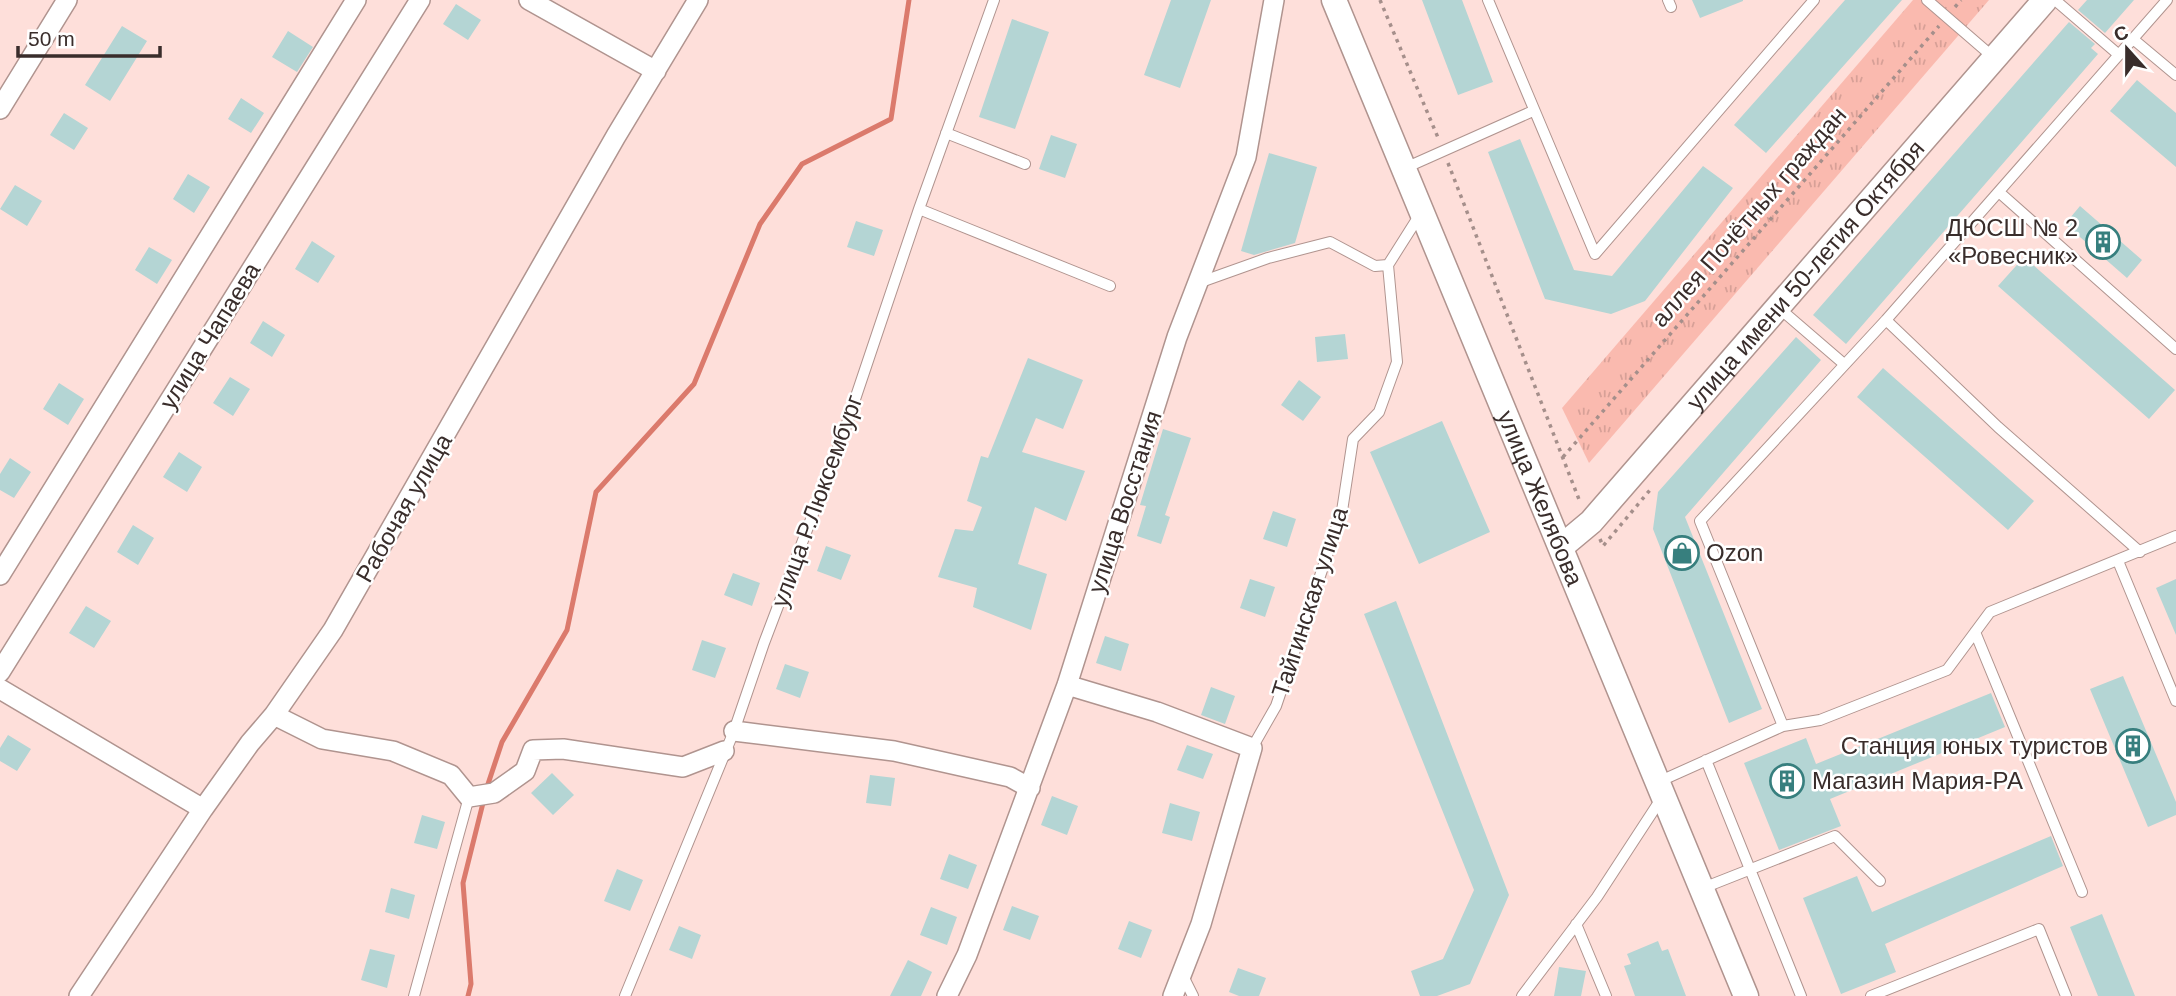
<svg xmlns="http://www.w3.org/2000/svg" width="2176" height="996" font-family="Helvetica,sans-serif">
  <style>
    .park { fill: url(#park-tufts) }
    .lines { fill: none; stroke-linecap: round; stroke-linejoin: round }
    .stream { stroke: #db7a6c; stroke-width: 5 }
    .building { fill: #b4d5d4 }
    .service-casing { stroke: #b0948f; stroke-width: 12 }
    .minor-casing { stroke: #b0948f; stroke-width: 22 }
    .tertiary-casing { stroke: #b0948f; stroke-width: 27 }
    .path { stroke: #a58f8b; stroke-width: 3.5; stroke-dasharray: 3.5 5; stroke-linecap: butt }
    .service { stroke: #fff; stroke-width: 10 }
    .minor { stroke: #fff; stroke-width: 19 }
    .tertiary { stroke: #fff; stroke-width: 24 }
    .labels { text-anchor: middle; stroke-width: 5; stroke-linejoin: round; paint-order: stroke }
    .street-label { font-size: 24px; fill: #392d2b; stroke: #fff }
    .poi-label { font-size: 24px; fill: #392d2b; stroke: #fff; text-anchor: end }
  </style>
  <defs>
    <pattern id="park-tufts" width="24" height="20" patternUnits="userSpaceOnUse" patternTransform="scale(1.75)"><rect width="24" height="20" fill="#fabaaf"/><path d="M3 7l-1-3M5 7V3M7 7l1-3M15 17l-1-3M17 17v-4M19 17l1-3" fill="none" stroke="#d7a097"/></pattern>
  </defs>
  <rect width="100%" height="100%" fill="#fedfda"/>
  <path class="park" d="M 1913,0 L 1989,0 L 1589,463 L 1562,408 Z"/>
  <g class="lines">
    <path class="stream" d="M 486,790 L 502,742 L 567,630 L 596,492 L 694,384 L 760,224 L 802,164 L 891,119 L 909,0
      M 468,996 L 471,984 L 463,883 L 484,799"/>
  </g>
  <path class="building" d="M 1171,0 L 1211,0 L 1180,88 L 1144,75 Z
    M 1422,0 L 1462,0 L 1493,82 L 1458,95 Z
    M 1692,0 L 1743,0 L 1743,1 L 1700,18 Z
    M 1845,0 L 1902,0 L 1766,153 L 1734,125 Z
    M 2087,0 L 2134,0 L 2105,33 L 2078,10 Z
    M 456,4 L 481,20 L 468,40 L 443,24 Z
    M 1012,19 L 1049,32 L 1015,129 L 979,117 Z
    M 2069,22 L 2095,44 L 2091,48 L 2098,54 L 1846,344 L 1813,315 Z
    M 122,26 L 147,41 L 110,101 L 85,85 Z
    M 288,31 L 313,47 L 297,72 L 272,57 Z
    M 2137,80 L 2176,113 L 2176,167 L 2110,111 Z
    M 241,98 L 264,113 L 251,133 L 228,119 Z
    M 64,113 L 88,128 L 74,150 L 50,135 Z
    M 1051,135 L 1077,144 L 1065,178 L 1039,169 Z
    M 1520,139 L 1574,270 L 1612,276 L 1703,166 L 1733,188 L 1645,301 L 1611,314 L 1545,299 L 1488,152 Z
    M 1269,153 L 1317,167 L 1295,243 L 1254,255 L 1241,251 Z
    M 188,174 L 210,187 L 194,213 L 173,199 Z
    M 15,185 L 42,201 L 27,226 L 0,209 Z
    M 2080,206 L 2142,260 L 2127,278 L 2065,224 Z
    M 856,221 L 883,230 L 874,256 L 847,247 Z
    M 312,241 L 335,256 L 318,283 L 295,269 Z
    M 149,247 L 172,260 L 157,284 L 135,270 Z
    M 2024,257 L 2175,390 L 2149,419 L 1998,286 Z
    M 263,321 L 285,335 L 272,357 L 250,343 Z
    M 1345,334 L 1348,359 L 1317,362 L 1315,337 Z
    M 1796,337 L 1821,360 L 1685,517 L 1762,709 L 1729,723 L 1653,529 L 1658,492 Z
    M 1028,358 L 1083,380 L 1063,429 L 1036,418 L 1022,452 L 1085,471 L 1066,521 L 1035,507 L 1018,564 L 1047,574 L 1031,630 L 973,607 L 977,588 L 938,577 L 955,529 L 973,531 L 982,507 L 967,501 L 981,456 L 988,458 Z
    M 1883,368 L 2034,501 L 2008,530 L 1857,397 Z
    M 230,377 L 250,389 L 233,416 L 213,403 Z
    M 1299,380 L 1321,397 L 1303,421 L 1281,405 Z
    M 59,383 L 84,399 L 68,425 L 43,409 Z
    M 1442,421 L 1490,532 L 1419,564 L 1370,452 Z
    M 1163,429 L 1191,438 L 1165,515 L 1170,517 L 1161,544 L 1137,536 L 1146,506 L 1140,505 Z
    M 179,452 L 202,467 L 187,492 L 163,477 Z
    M 10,458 L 31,472 L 14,498 L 0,490 L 0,474 Z
    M 1273,511 L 1296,519 L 1287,547 L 1263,539 Z
    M 133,525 L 154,538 L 138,565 L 117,552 Z
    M 826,546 L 851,555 L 841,580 L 817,571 Z
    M 733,573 L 760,583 L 752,606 L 724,595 Z
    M 1250,579 L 1275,587 L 1265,617 L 1240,608 Z
    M 2176,579 L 2176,635 L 2156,588 Z
    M 1396,601 L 1509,895 L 1470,984 L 1437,996 L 1420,996 L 1411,971 L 1443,959 L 1474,890 L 1364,614 Z
    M 86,606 L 111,621 L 94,648 L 69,633 Z
    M 1105,636 L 1129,644 L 1121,671 L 1096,663 Z
    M 702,640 L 726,648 L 715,678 L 692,670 Z
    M 785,664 L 809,672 L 800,698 L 776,689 Z
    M 2123,676 L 2176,802 L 2176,815 L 2148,827 L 2090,689 Z
    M 1211,687 L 1235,696 L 1225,724 L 1201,715 Z
    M 1991,693 L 2005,727 L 1830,799 L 1841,826 L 1779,850 L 1744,763 L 1806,738 L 1816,764 Z
    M 8,735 L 31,749 L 17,771 L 0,761 L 0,748 Z
    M 1187,745 L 1213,754 L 1203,779 L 1177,770 Z
    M 552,773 L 574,795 L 553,815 L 531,793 Z
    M 870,775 L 895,778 L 891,806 L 866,803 Z
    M 1052,796 L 1078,806 L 1067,835 L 1041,825 Z
    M 1170,803 L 1200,812 L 1192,841 L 1162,833 Z
    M 422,815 L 445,822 L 437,849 L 414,843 Z
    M 2051,836 L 2063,866 L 1885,944 L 1896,972 L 1841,994 L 1803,898 L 1857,876 L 1872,912 Z
    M 949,854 L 977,865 L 968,889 L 940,879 Z
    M 617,869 L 643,880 L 630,911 L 604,901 Z
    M 391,888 L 415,895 L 409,919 L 385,912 Z
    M 1012,906 L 1039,916 L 1030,940 L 1003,930 Z
    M 931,907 L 957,917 L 947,945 L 920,935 Z
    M 2102,914 L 2135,996 L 2098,996 L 2070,927 Z
    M 1129,921 L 1152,930 L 1141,958 L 1118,949 Z
    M 679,926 L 701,935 L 692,959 L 669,950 Z
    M 1658,941 L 1662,951 L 1668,949 L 1686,996 L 1635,996 L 1624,966 L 1631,964 L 1627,954 Z
    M 370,949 L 395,955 L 387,988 L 361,980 Z
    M 908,960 L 932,972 L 921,996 L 890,996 Z
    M 1559,967 L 1586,971 L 1581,996 L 1554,996 Z
    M 1238,968 L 1266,978 L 1259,996 L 1239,996 L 1229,992 Z"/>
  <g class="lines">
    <g class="service-casing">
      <path id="service" d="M 1488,0 L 1595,254 L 1814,0
        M 1668,0 L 1671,7
        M 1927,0 L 1993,57
        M 2055,0 L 2119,55
        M 2133,39 L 2176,75
        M 946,133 L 1025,164
        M 1405,168 L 1533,111
        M 2000,193 L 2176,349
        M 919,209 L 1110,286
        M 1198,283 L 1268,258 L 1330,242 L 1375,266 L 1388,265
        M 1779,308 L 1844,364
        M 1886,320 L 1998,427 L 2140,552
        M 2118,561 L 2176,701
        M 1975,632 L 2082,892
        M 1783,726 L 1700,521 L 1886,320 L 2167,0
        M 1252,748 L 1276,706 L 1342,511 L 1353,439 L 1379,412 L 1397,362 L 1388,265 L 1419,216
        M 1706,760 L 1801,996
        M 1658,782 L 1783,726 L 1820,720 L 1947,670 L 1990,612 L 2176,536
        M 1703,888 L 1835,836 L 1880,881
        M 1576,924 L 1606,996
        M 1182,974 L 1193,996
        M 414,996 L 469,797
        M 625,996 L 734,731 L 764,643 L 843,435 L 919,209 L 994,0
        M 1522,996 L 1597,897 L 1661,799
        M 1871,996 L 2039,929 L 2066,996"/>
    </g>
    <g class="minor-casing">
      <path id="minor" d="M 529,0 L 656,71
        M 0,109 L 67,0
        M 0,575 L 356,0
        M 0,672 L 420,0
        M 1067,685 L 1157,712 L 1252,748 L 1201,924 L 1173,996
        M 0,689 L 203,809
        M 274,715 L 322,739 L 393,751 L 451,775 L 469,797 L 494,793 L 525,771 L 533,750 L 563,749 L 683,767 L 724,751
        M 734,731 L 894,751 L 1010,777 L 1030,788
        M 79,996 L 203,809 L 250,743 L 274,715 L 333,630 L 616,136 L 698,0
        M 947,996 L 967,955 L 1067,685 L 1177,337 L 1246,157 L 1274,0"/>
    </g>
    <g class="tertiary-casing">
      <g id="tertiary">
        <path id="s1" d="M 1334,0 L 1746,996"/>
        <path id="s2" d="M 1561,547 L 1591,522 L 2045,0"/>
      </g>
    </g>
    <path class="path" d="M 1380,0 L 1439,140
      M 1955,7 L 1961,0
      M 1448,163 L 1580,502
      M 1563,457 L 1939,26
      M 1600,539 L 1603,546 L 1650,490"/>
    <use href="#service" class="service"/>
    <use href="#minor" class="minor"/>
    <use href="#tertiary" class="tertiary"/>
  </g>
  <defs>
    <g id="building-ring" transform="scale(1.75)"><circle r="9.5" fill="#fff" stroke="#377f7e" stroke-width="1.5"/><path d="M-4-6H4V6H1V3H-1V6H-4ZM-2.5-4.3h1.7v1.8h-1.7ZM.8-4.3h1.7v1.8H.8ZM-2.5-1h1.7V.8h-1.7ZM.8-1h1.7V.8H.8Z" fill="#377f7e"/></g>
    <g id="shop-ring" transform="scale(1.75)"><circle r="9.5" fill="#fff" stroke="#377f7e" stroke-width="1.5"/><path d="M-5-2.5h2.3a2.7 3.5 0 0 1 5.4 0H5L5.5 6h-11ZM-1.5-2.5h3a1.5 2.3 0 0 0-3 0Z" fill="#377f7e"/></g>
  </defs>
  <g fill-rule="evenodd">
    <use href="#building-ring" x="2103" y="242"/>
    <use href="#shop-ring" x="1682" y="553"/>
    <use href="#building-ring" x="2133" y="746"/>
    <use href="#building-ring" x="1787" y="781"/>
  </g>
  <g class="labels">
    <g class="street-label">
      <text transform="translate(1749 217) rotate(-49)" y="8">аллея Почётных граждан</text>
      <text dy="8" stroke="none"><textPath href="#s2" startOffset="366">улица имени 50-летия Октября</textPath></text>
      <text transform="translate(210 336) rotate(-58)" y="8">улица Чапаева</text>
      <text dy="8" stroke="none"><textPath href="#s1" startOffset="539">улица Желябова</textPath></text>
      <text transform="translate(817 501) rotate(-70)" y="8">улица Р.Люксембург</text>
      <text transform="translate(1125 502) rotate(-72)" y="8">улица Восстания</text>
      <text transform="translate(404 508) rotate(-60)" y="8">Рабочая улица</text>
      <text transform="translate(1310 602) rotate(-72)" y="8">Тайгинская улица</text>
    </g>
    <g class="poi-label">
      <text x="2078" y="236">ДЮСШ № 2<tspan x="2078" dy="28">«Ровесник»</tspan></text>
      <text x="1706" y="561" text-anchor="start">Ozon</text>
      <text x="2108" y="754">Станция юных туристов</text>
      <text x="1812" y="789" text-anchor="start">Магазин Мария-РА</text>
    </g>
  </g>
  <g transform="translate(2127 49) rotate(339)" stroke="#ffffff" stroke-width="5" paint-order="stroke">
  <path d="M0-5L12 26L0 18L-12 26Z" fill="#392d2b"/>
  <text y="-10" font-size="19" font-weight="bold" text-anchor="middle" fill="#392d2b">С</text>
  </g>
  <path d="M18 46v10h142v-10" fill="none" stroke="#392d2b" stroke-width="3.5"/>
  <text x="28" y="46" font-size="21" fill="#392d2b" stroke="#ffffff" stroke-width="5" paint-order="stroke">50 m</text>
</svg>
